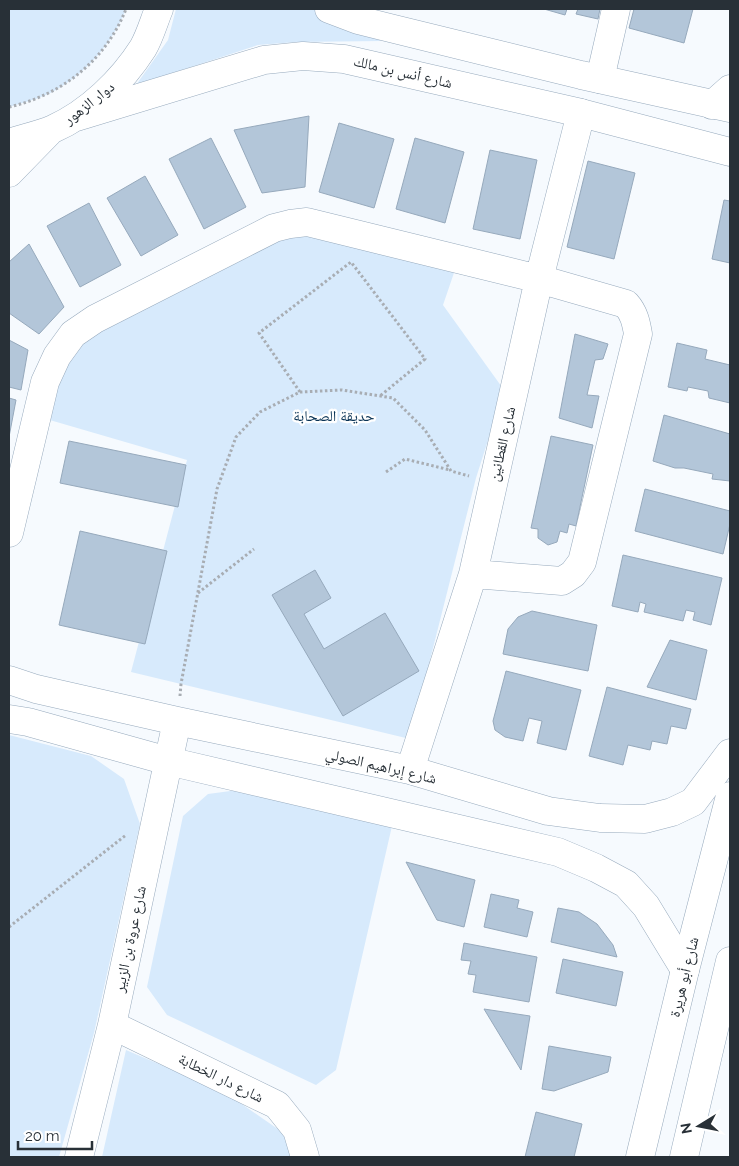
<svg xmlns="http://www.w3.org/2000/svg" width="739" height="1166" font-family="Raleway,'Noto Naskh Arabic',sans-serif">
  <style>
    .green { fill: #d7eafc }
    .building { fill: #b3c6d9; stroke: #96a9bc }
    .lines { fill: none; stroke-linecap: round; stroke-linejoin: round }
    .minor-casing { stroke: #97aabd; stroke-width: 29 }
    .major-casing { stroke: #97aabd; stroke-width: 29 }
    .highway-casing { stroke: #97aabd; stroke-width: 29 }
    .path { stroke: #a8adb3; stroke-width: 3; stroke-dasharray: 2.5 2.5; stroke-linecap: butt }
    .minor { stroke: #fff; stroke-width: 28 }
    .major { stroke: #fff; stroke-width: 28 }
    .highway { stroke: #fff; stroke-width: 28 }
    .labels { text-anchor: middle; stroke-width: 4.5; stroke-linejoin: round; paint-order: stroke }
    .street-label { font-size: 15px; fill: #283037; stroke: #fff }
    .park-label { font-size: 15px; fill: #093355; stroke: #fff }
  </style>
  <rect width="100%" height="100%" fill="#f6fafe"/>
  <path class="green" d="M 9,9 L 126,9 C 112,45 82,78 46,95 C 34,100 21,103 9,107 Z
    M 176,9 L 317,9 L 381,41 L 296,42 L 258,45 L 136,85 L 168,40 Z
    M 306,231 L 456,267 L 443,305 L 504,390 L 476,478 L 410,739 L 131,672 L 187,460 L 36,416 L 89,312 Z
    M 9,735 L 91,756 L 124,779 L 140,824 L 94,1033 L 59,1157 L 9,1157 Z
    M 238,790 L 392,826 L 336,1070 L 316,1085 L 167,1015 L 147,987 L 183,816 L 208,794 Z
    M 126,1050 L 173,1070 L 236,1100 L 285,1134 L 292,1157 L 102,1157 Z"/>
  <path class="building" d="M 544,9 L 567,9 L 565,15 Z
    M 578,9 L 600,9 L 598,19 L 576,14 Z
    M 634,9 L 693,9 L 684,43 L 629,28 Z
    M 309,116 L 305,187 L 262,193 L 234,130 Z
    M 339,123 L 394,139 L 374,208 L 319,192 Z
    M 211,138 L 246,207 L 204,229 L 169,159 Z
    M 415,138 L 464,152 L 445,223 L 396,209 Z
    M 490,150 L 537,160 L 520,239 L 473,229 Z
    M 588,161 L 635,173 L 614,259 L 567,247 Z
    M 145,176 L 178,235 L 141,256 L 107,198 Z
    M 724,200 L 730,201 L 730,263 L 712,259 Z
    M 89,203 L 121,265 L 80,287 L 47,226 Z
    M 29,244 L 64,307 L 39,334 L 9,313 L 9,262 Z
    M 575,334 L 608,344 L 603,359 L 595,360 L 587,395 L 599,396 L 592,428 L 559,418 Z
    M 9,340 L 28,350 L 21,390 L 9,387 Z
    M 677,343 L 707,350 L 705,359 L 730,365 L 730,403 L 709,398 L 708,391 L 688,387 L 687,391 L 668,387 Z
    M 9,398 L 16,400 L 9,437 Z
    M 664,415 L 730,434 L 730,481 L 712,479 L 713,474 L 684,468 L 675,468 L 653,461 Z
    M 551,436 L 593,445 L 576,526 L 569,524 L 567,533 L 560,531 L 557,542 L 548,545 L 538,538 L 538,529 L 531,528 Z
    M 69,441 L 186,465 L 178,507 L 60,483 Z
    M 645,489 L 730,511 L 730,524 L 723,554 L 635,531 Z
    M 80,531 L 167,551 L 145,644 L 59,625 Z
    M 623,555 L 722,578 L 711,625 L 693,620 L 695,612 L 686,610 L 683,621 L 644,612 L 646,604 L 640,602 L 638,612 L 612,606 Z
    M 315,570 L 331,598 L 304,614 L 324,649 L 385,613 L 419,671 L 343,716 L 272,595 Z
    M 532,611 L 597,625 L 588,671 L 503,654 L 508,629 L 518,617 Z
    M 670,640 L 707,650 L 696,700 L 647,687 Z
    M 506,671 L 581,690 L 566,750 L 537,743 L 542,721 L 529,718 L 523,741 L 505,737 L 495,730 L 493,721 Z
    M 607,687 L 691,709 L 686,729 L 671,726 L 667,744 L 652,741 L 650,750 L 628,745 L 623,765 L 589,756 Z
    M 406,862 L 475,880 L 464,927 L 437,920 Z
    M 491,894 L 519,900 L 517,908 L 533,912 L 527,937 L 484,927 Z
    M 558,908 L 579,912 L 597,924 L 613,945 L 617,957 L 551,942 Z
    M 464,943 L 537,957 L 529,1002 L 473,992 L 476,975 L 468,974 L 471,961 L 461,960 Z
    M 563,959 L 623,972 L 616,1006 L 556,993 Z
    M 484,1009 L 530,1016 L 521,1070 Z
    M 549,1046 L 611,1057 L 608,1072 L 554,1091 L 542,1089 Z
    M 536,1112 L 582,1124 L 574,1157 L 525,1157 Z"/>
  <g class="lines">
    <g class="minor-casing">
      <path id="minor" d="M 600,79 L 616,9
        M 9,533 L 45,382 L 57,356 L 73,334 L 95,319 L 274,228 L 290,224 L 307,222 L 539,279 L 626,304 C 634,313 636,322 638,334 L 582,562 L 573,574 L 562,581 L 473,574
        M 9,680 L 36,689 L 177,721 L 410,770 L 548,811 L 600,818 L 645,819 L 672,812 L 693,802 L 730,753
        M 9,719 L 28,722 L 168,761 L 558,852 L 596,868 L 626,884 L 646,906 L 685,970
        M 410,770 L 473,574 L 539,279 L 581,113
        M 112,1025 L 277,1105 L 297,1130 L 305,1157
        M 79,1157 L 112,1025 L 177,721"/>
    </g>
    <g class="major-casing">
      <path id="major" d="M 329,9 L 358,20 L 390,28 L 581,75 L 730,108
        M 76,117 L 264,60 L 303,56 L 344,59 L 581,113 L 730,152
        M 9,143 C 23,138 39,135 53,129 C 89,113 122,81 143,48 C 150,36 154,21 159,9
        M 9,173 L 48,133"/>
    </g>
    <g class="highway-casing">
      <path id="highway" d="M 712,105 L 730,89
        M 640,1157 L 685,970 L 730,796
        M 684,1157 L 730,961"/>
    </g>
    <path class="path" d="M 9,107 C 62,95 106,60 126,9
      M 300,392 L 259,333 L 351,262 L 425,359 L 380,396
      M 386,472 L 405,459 L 450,470
      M 198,593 L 254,549
      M 180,696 L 181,684 L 217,489 L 236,437 L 260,412 L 300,392 L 342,390 L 393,398 L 425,430 L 451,471 L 469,476
      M 9,927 L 126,835"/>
    <use href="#minor" class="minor"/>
    <use href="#major" class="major"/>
    <use href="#highway" class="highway"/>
  </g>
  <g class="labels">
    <g class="street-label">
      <text transform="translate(403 72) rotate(13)" y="5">شارع أنس بن مالك</text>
      <text transform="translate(89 103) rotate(-38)" y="5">دوار الزهور</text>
      <text transform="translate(502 444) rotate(-77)" y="5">شارع القطانين</text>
      <text transform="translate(381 766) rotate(13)" y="5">شارع إبراهيم الصولي</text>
      <text transform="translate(130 939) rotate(-78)" y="5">شارع عروة بن الزبير</text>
      <text transform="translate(684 977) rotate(-76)" y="5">شارع أبو هريرة</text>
      <text transform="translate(221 1078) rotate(26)" y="5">شارع دار الخطابة</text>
    </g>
    <g class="park-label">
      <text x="334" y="421">حديقة الصحابة</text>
    </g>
  </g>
  <rect width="739" height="1166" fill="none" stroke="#283037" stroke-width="20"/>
  <g transform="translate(699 1126) rotate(260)" stroke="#ffffff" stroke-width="4" paint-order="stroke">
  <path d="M0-4L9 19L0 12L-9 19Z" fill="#283037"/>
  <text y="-8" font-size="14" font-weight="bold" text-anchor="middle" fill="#283037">N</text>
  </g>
  <path d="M18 1141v8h74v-8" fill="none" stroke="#283037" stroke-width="2.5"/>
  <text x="25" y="1141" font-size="15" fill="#283037" stroke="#ffffff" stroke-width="4" paint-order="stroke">20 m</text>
</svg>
